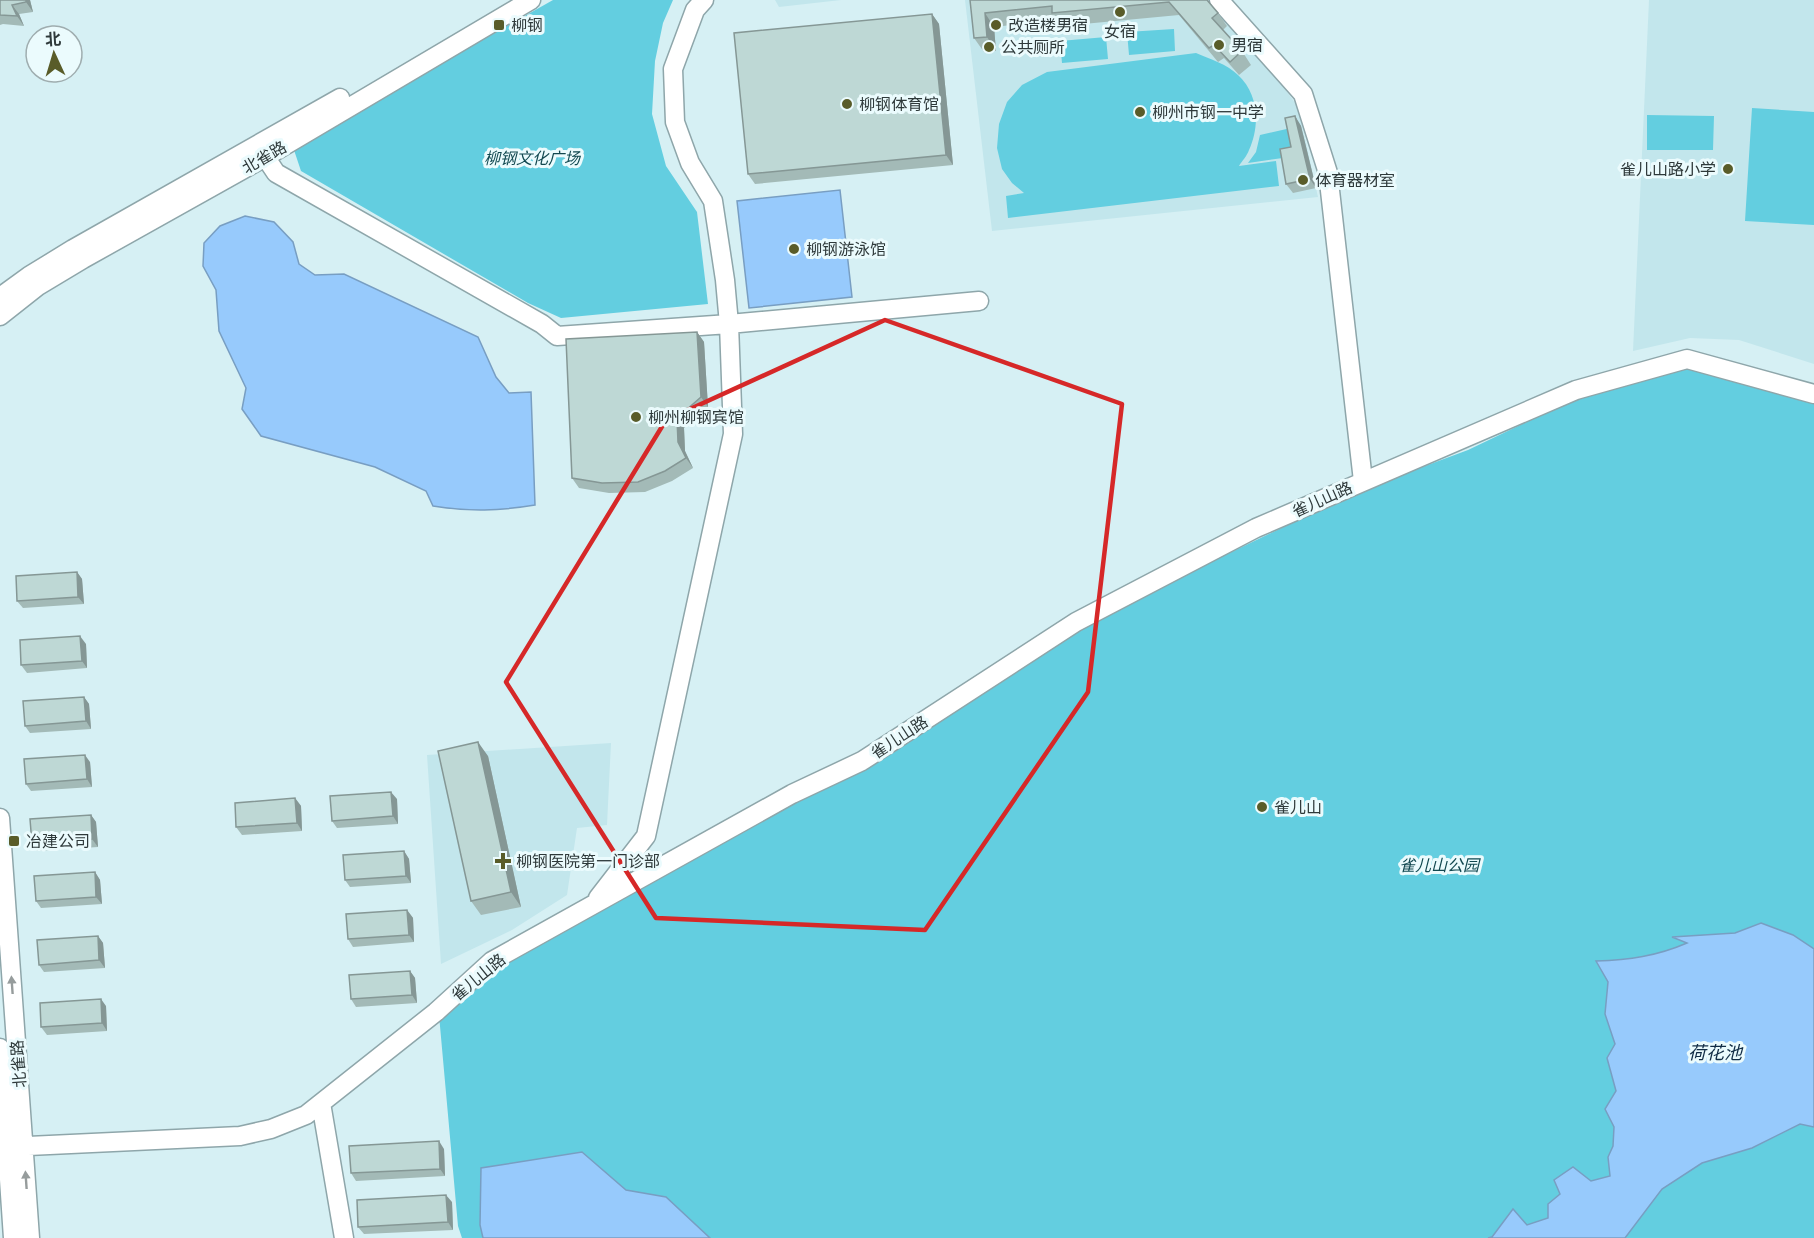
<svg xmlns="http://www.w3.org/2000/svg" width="1814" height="1238" font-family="Literata,'Noto Sans SC',serif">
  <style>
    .built { fill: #c2e6ec }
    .green { fill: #63cee0 }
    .water { fill: #97cafc; stroke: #789ec2; stroke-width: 1.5 }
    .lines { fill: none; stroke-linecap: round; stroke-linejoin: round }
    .minor-casing { stroke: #8ea6aa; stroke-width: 21 }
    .minor { stroke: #fff; stroke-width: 18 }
    .wall { fill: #a3bab7 }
    .shaded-wall { fill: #859795 }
    .building { fill: #bed8d5; stroke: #859795; stroke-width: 1.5 }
    .oneway { fill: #969c9c }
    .marked { fill: none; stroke: #d62828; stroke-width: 4.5; stroke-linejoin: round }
    .poi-dot { fill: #595c29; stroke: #ebfbfd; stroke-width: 2 }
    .labels { text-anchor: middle; stroke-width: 6; stroke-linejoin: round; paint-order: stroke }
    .poi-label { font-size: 16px; fill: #2e393a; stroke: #ebfbfd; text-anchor: start }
    .street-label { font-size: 16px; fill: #2e393a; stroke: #ebfbfd }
    .park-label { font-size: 16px; font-style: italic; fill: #114850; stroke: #ebfbfd }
    .water-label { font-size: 18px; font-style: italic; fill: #112c45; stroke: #ebfbfd }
  </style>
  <rect width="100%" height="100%" fill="#d6f0f4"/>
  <path class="built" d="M 775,0 L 841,0 L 779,7 Z
    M 965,0 L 1212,0 L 1262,57 L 1298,107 L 1318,197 L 992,231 Z
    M 1649,0 L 1814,0 L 1814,364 L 1739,340 L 1690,338 L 1633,351 Z
    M 611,743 L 607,825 L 577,828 L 567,895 L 512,930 L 441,964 L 427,755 Z"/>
  <path class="green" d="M 553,0 L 673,0 L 663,23 L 655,61 L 652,114 L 666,166 L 697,212 L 708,304 L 561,318 L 528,303 L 301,171 L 293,147 Z
    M 1174,29 L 1175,51 L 1129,55 L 1127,32 Z
    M 1106,37 L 1108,59 L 1062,63 L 1060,41 Z
    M 1196,53 C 1210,59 1227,64 1238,75 C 1259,94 1260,126 1249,150 C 1247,156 1242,161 1239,166 L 1276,161 L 1279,186 L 1008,218 L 1006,196 L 1024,193 L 1012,183 L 1002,169 L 997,148 L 999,124 L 1007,102 L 1022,85 L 1047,72 Z
    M 1752,108 L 1814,112 L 1814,225 L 1745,221 Z
    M 1647,115 L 1714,116 L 1713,150 L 1647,150 Z
    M 1291,128 L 1297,156 L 1248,163 L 1256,152 L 1260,135 Z
    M 1690,366 L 1814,400 L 1814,1238 L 462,1238 L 458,1226 L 439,1015 L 501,967 L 1078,626 L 1358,491 L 1468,450 L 1579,397 Z"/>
  <path class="water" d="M 840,190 L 852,297 L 749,308 L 737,201 Z
    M 245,216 L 274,222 L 293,242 L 299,264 L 315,275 L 344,274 L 478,337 L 496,377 L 509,393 L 531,392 L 535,505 C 499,511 470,512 433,506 L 426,491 L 375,467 L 261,436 L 242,409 L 246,388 L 219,331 L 216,290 L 203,266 L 204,243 L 220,226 Z
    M 1761,923 L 1793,935 L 1814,949 L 1814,1127 L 1800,1124 L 1752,1148 L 1702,1163 L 1662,1189 L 1625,1238 L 1488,1238 L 1492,1237 L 1513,1209 L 1527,1225 L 1548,1218 L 1548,1204 L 1560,1194 L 1554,1180 L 1573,1167 L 1591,1181 L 1610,1176 L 1608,1157 L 1613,1146 L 1614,1127 L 1605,1109 L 1616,1091 L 1607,1058 L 1615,1044 L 1605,1014 L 1608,982 L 1596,961 C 1629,960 1657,956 1687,943 L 1672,937 L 1735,933 Z
    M 582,1152 L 626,1190 L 666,1197 L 710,1238 L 483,1238 L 480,1225 L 481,1168 Z"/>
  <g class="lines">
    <g class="minor-casing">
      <path id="minor" d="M 1219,0 L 1303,94 L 1328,173 L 1363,481
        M 258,146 L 276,173 L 542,324 L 557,336 L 729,324 L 979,301
        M 0,297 L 29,276 L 73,249 L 340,98
        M 0,316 L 38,286 L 83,259 L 267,156 L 531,0
        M 0,818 L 30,1238
        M 598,898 L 646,836 L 733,434 L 729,324 L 725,280 L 713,201 L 690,163 L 675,122 L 673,69 L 695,10 L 704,0
        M 0,1048 L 13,1238
        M 321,1103 L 344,1238
        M 7,1147 L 240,1136 L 271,1129 L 306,1115 L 436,1012 L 492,961 L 792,794 L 862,761 L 1076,622 L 1256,528 L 1576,390 L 1687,359 L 1814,394"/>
    </g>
    <use href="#minor" class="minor"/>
  </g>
  <path class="wall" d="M 0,0 L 30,0 L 33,12 L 19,14 L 24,26 L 3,24 L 0,25 Z
    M 970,0 L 1208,0 L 1208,2 L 1218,13 L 1227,26 L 1223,30 L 1242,51 L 1251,65 L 1239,75 L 1224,58 L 1218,62 L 1179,15 L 1062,26 L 1057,20 L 994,27 L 996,51 L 984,52 L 974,38 Z
    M 932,14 L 939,24 L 953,165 L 755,184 L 748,174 Z
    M 1295,116 L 1301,126 L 1316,188 L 1293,193 L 1286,184 Z
    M 697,332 L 704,342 L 708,407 L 684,428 L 685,451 L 693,468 L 672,481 L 645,492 L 609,493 L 579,488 L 572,478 Z
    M 77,572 L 82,579 L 84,604 L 23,608 L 17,601 Z
    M 86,644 L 87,668 L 27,673 L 21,665 Z
    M 84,697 L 89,704 L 91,729 L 30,733 L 25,726 Z
    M 488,756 L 521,907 L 481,915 L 471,901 Z
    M 90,762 L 92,787 L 31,791 L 26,784 Z
    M 295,798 L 301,806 L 302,831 L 242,835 L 236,827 Z
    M 397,799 L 398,824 L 337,828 L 332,821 Z
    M 91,815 L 96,822 L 98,847 L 37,851 L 32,844 Z
    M 404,851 L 409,859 L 411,883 L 350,887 L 345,880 Z
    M 95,872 L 100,880 L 102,904 L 41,908 L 36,901 Z
    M 407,910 L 413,918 L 414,942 L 353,947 L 348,939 Z
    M 98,936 L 103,943 L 105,968 L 44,972 L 39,965 Z
    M 410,971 L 415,978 L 417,1003 L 356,1007 L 351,999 Z
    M 106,1006 L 107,1031 L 47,1035 L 41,1027 Z
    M 444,1149 L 445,1176 L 356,1181 L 351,1173 Z
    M 452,1202 L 453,1230 L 364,1234 L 358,1227 Z"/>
  <path class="shaded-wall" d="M 26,0 L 30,0 L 33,12 L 26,2 Z
    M 12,5 L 19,14 L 24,26 L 17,16 Z
    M 985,13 L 994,27 L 996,51 L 987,37 Z
    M 932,14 L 939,24 L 953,165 L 946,155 Z
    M 1295,116 L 1301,126 L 1316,188 L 1310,179 Z
    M 697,332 L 704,342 L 708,407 L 701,397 Z
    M 677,418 L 684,428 L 685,451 L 693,468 L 686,458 L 678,442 Z
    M 77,572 L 82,579 L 84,604 L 78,597 Z
    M 80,636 L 86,644 L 87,668 L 82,661 Z
    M 84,697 L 89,704 L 91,729 L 86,721 Z
    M 478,742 L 488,756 L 521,907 L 511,892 Z
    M 85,755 L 90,762 L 92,787 L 87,779 Z
    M 391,792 L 397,799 L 398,824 L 393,816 Z
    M 295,798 L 301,806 L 302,831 L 297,823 Z
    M 91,815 L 96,822 L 98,847 L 92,839 Z
    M 404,851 L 409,859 L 411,883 L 406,876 Z
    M 95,872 L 100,880 L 102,904 L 96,897 Z
    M 407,910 L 413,918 L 414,942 L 409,935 Z
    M 98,936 L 103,943 L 105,968 L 99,960 Z
    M 410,971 L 415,978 L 417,1003 L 412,995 Z
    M 101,999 L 106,1006 L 107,1031 L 102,1023 Z
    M 439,1141 L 444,1149 L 445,1176 L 440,1169 Z
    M 446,1195 L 452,1202 L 453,1230 L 448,1222 Z"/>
  <path class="building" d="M 0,0 L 26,0 L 26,2 L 12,5 L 17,16 L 0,15 Z
    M 970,0 L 1207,0 L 1218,13 L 1212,18 L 1242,51 L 1230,62 L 1214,45 L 1209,48 L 1169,2 L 1052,13 L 1052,6 L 985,13 L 987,37 L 974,38 Z
    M 932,14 L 946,155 L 748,174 L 734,33 Z
    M 1295,116 L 1310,179 L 1286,184 L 1280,149 L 1291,147 L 1285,118 Z
    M 697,332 L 701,397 L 677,418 L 678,442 L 686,458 L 665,471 L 638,482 L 602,483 L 572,478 L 566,339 Z
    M 77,572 L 78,597 L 17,601 L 16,576 Z
    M 80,636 L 82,661 L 21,665 L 20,640 Z
    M 84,697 L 86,721 L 25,726 L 23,701 Z
    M 478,742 L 511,892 L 471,901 L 438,751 Z
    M 85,755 L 87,779 L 26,784 L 24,759 Z
    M 391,792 L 393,816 L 332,821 L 330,796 Z
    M 295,798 L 297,823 L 236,827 L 235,803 Z
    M 91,815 L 92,839 L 32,844 L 30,819 Z
    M 404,851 L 406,876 L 345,880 L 343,855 Z
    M 95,872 L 96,897 L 36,901 L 34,876 Z
    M 407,910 L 409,935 L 348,939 L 346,914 Z
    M 98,936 L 99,960 L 39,965 L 37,940 Z
    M 410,971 L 412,995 L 351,999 L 349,975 Z
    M 101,999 L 102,1023 L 41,1027 L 40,1003 Z
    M 439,1141 L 440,1169 L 351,1173 L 349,1146 Z
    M 446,1195 L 448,1222 L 358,1227 L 357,1200 Z"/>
  <defs><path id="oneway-solid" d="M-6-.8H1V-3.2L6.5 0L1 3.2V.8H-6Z" transform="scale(1.5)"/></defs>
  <g class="oneway">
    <use href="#oneway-solid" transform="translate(12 985) rotate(-94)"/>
    <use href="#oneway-solid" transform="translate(26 1180) rotate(-94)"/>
  </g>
  <path class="marked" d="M 885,320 L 1122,404 L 1088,692 L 925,930 L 656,918 L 506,682 L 666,420 Z"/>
  <g class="poi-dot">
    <circle cx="1120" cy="12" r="6"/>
    <rect x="493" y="19" width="12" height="12" rx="3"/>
    <circle cx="996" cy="25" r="6"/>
    <circle cx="1219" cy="45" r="6"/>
    <circle cx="989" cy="47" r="6"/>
    <circle cx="847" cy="104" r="6"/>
    <circle cx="1140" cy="112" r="6"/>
    <circle cx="1728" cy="169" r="6"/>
    <circle cx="1303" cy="180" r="6"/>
    <circle cx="794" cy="249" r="6"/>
    <circle cx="636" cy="417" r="6"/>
    <circle cx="1262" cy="807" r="6"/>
    <rect x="8" y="835" width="12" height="12" rx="3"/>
    <path d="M500 852h6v6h6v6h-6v6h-6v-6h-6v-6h6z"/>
  </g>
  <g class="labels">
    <g class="poi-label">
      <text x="511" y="31">柳钢</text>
      <text x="1008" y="31">改造楼男宿</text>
      <text x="1120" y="37" text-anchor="middle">女宿</text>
      <text x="1231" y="51">男宿</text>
      <text x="1001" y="53">公共厕所</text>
      <text x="859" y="110">柳钢体育馆</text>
      <text x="1152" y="118">柳州市钢一中学</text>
      <text x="1716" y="175" text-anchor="end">雀儿山路小学</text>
      <text x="1315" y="186">体育器材室</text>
      <text x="806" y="255">柳钢游泳馆</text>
      <text x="648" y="423">柳州柳钢宾馆</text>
      <text x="1274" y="813">雀儿山</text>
      <text x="26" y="847">冶建公司</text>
      <text x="516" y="867">柳钢医院第一门诊部</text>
    </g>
    <g class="street-label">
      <text transform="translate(264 157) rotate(-30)" y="6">北雀路</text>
      <text transform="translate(1322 499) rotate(-24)" y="6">雀儿山路</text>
      <text transform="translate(899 737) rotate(-33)" y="6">雀儿山路</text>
      <text transform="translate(478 977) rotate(-39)" y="6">雀儿山路</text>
      <text transform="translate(18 1064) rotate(-94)" y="6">北雀路</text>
    </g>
    <g class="park-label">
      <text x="532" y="164">柳钢文化广场</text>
      <text x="1439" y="871">雀儿山公园</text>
    </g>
    <g class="water-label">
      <text x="1715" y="1059">荷花池</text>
    </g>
  </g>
  <g transform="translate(54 54) rotate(356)"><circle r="28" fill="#ebfbfd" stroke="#9fadaf" stroke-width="1.5"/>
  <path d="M0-4.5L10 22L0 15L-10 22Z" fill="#595c29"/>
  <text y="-9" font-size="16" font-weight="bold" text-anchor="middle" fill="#2e393a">北</text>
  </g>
</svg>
